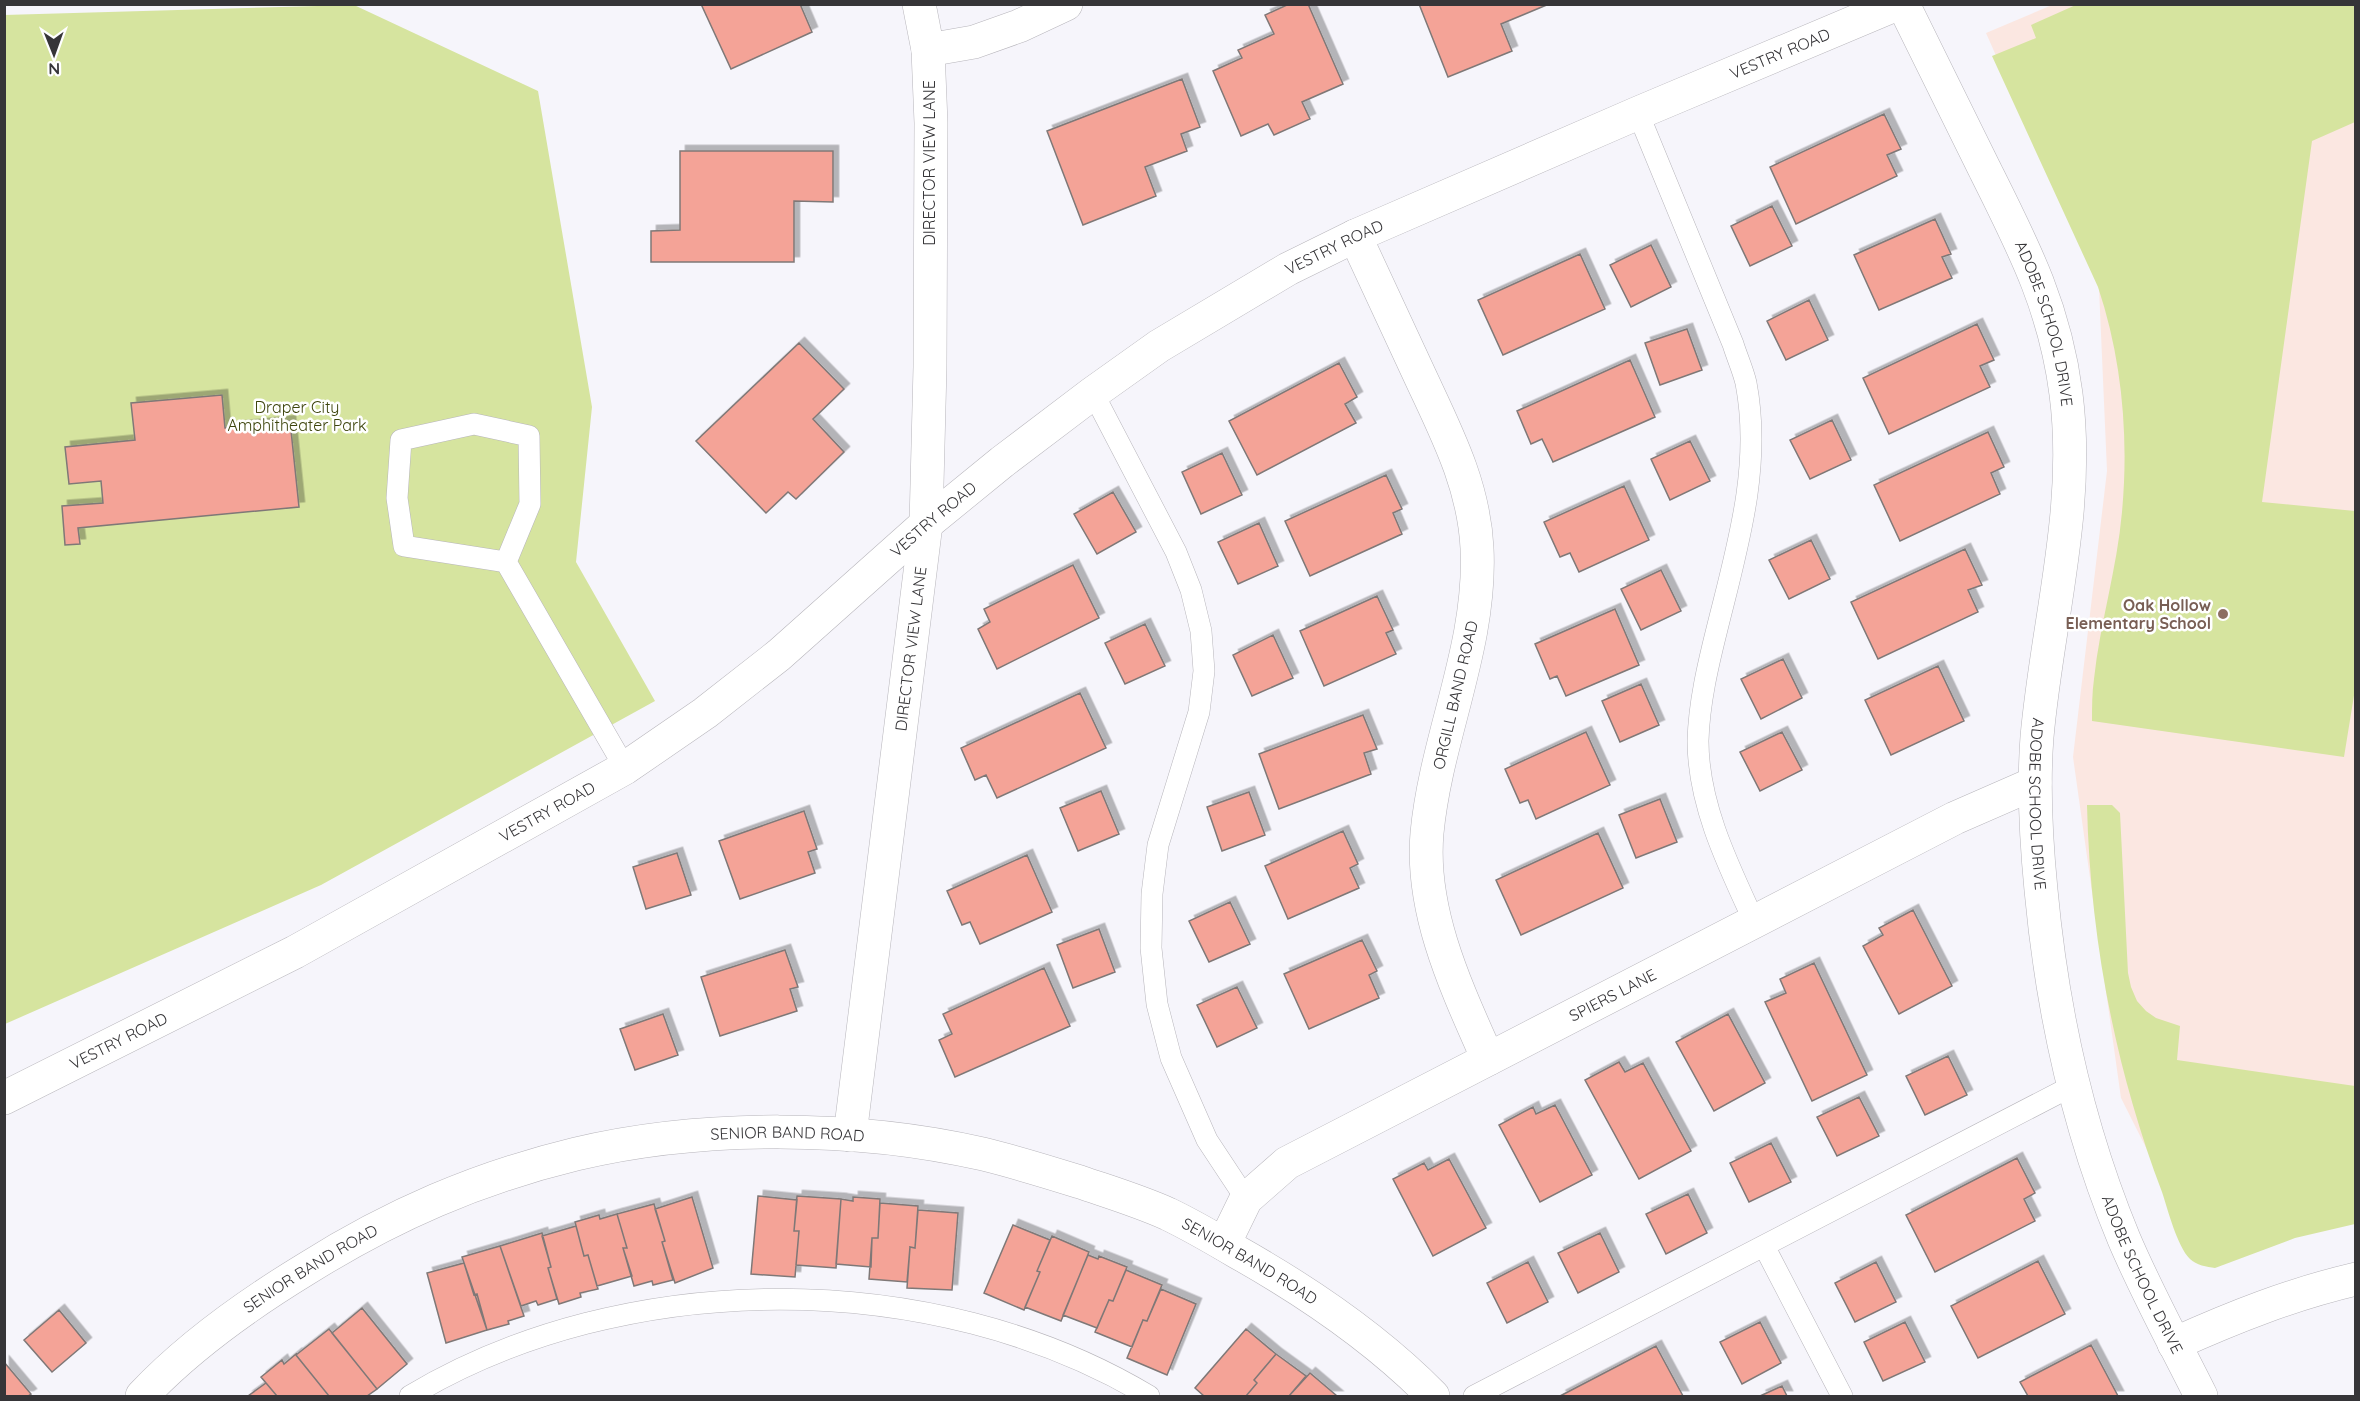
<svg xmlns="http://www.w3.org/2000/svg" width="2360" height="1401" font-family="Quicksand,sans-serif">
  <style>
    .education { fill: #fbe7e1 }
    .green { fill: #d6e49f }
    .building { fill: #f4a397; stroke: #7f7877; stroke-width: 1.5; filter: url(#shadow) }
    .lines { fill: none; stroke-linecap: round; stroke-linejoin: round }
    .service-casing { stroke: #b7b5bb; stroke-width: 22 }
    .minor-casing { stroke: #b7b5bb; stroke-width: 34 }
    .service { stroke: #fff; stroke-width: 21 }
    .minor { stroke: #fff; stroke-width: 33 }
    .education-dot { fill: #8d6e63; stroke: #fff; stroke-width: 2 }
    .labels { text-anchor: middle; stroke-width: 5; stroke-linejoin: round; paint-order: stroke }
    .street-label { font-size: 16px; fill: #363538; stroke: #fff }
    .park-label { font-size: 16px; fill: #3d440c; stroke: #fff }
    .education-label { font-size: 16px; font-weight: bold; fill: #785e54; stroke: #fff; text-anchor: end }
  </style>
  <defs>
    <filter id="shadow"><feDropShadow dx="5.5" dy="-5.5" stdDeviation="0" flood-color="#0004"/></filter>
  </defs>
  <rect width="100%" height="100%" fill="#f6f5fb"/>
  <path class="education" d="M 2052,5 L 2355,5 L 2355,1211 L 2202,1259 L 2121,1098 L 2073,757 L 2107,471 L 2099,288 L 1986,33 Z"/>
  <path class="green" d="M 2078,4 L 2355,5 L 2355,122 L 2312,141 L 2262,502 L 2355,511 L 2356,683 L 2344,757 L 2092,721 C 2092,707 2092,693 2094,679 C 2100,623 2117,569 2122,512 C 2129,436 2122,359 2098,287 L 1992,56 L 2036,38 L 2031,25 Z
    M 354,5 L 538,91 L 592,407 L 576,562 L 655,701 L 321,885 L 5,1024 L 4,15 Z
    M 2087,805 L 2112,805 L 2120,813 L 2128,973 L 2131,987 L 2137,1001 L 2146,1011 L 2156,1018 L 2180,1026 L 2177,1060 L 2355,1086 L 2355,1224 L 2295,1238 L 2215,1268 C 2207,1267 2196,1265 2190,1259 C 2177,1246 2168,1210 2162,1192 C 2115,1068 2090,938 2087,805 Z"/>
  <path class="building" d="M 701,4 L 800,4 L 812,32 L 731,69 Z
    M 1289,4 L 1308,4 L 1343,84 L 1302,102 L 1310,119 L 1274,135 L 1268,124 L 1241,136 L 1213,71 L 1242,58 L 1238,50 L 1274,34 L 1265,15 Z
    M 1419,4 L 1549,4 L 1501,24 L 1512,51 L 1448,77 Z
    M 1182,79 L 1200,127 L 1181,134 L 1187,151 L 1145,167 L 1156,196 L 1083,225 L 1047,131 Z
    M 1884,114 L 1901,149 L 1887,155 L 1897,176 L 1796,224 L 1770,167 Z
    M 680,151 L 833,151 L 833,202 L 794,201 L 794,262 L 651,262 L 651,231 L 680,230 Z
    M 1772,206 L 1792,246 L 1750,266 L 1731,226 Z
    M 1935,219 L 1951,254 L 1942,257 L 1952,278 L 1879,310 L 1854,255 Z
    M 1651,245 L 1671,287 L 1631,307 L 1610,265 Z
    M 1580,254 L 1605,309 L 1503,355 L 1478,300 Z
    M 1809,300 L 1828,340 L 1786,360 L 1767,321 Z
    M 1977,324 L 1994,360 L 1980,366 L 1990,387 L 1889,434 L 1863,378 Z
    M 1687,329 L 1702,370 L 1660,385 L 1645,343 Z
    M 799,343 L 844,389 L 813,419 L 844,452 L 796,499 L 788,492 L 766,513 L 696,441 Z
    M 1630,360 L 1655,417 L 1553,462 L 1542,439 L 1531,444 L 1517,411 Z
    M 1339,363 L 1357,397 L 1345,404 L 1356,423 L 1257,475 L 1229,421 Z
    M 222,395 L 225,428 L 290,421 L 299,507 L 78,528 L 80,544 L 65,545 L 62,506 L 103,503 L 101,481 L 69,484 L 65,447 L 135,440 L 131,403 Z
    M 1832,420 L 1851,460 L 1810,479 L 1790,440 Z
    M 1988,432 L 2004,467 L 1991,473 L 2000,494 L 1900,541 L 1874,485 Z
    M 1690,441 L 1710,481 L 1670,500 L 1651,459 Z
    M 1222,453 L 1242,495 L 1201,514 L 1182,472 Z
    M 1386,475 L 1402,509 L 1393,513 L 1402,534 L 1310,576 L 1285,521 Z
    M 1624,486 L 1649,540 L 1579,572 L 1570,553 L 1560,557 L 1544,522 Z
    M 1113,492 L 1136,532 L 1097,554 L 1074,514 Z
    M 1259,523 L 1278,566 L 1238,584 L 1218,542 Z
    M 1811,540 L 1830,579 L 1789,599 L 1769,560 Z
    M 1965,549 L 1982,585 L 1968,590 L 1978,612 L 1878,659 L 1851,602 Z
    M 1073,565 L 1099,618 L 997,669 L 978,629 L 990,622 L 984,609 Z
    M 1661,570 L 1681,611 L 1641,630 L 1621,589 Z
    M 1377,596 L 1393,630 L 1386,633 L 1396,654 L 1324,686 L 1300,631 Z
    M 1615,609 L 1639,665 L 1566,696 L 1557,676 L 1550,679 L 1535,644 Z
    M 1145,624 L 1165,666 L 1125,684 L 1105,643 Z
    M 1273,635 L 1293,678 L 1252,696 L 1233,655 Z
    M 1783,659 L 1802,698 L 1761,719 L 1741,679 Z
    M 1938,666 L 1964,721 L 1891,755 L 1865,700 Z
    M 1641,684 L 1659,725 L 1620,742 L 1602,701 Z
    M 1080,693 L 1106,748 L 997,798 L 986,775 L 975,780 L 961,748 Z
    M 1363,715 L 1377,749 L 1364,753 L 1371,774 L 1279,809 L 1259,754 Z
    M 1586,732 L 1610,785 L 1536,819 L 1528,800 L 1520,803 L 1505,769 Z
    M 1782,732 L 1802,770 L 1760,791 L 1740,752 Z
    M 1101,791 L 1119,834 L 1078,851 L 1060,808 Z
    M 1249,792 L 1265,835 L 1222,851 L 1207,807 Z
    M 1660,799 L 1677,842 L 1636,858 L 1619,815 Z
    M 804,811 L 817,849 L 808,852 L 815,873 L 740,899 L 719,841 Z
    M 1343,831 L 1358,864 L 1350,868 L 1359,888 L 1288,919 L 1265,866 Z
    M 1598,833 L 1623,888 L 1521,935 L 1496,880 Z
    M 677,853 L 691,895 L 646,909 L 633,867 Z
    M 1027,855 L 1052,912 L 980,944 L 970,922 L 962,925 L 947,891 Z
    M 1230,902 L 1250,944 L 1209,962 L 1189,921 Z
    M 1913,910 L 1952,986 L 1899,1014 L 1863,946 L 1883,935 L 1879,928 Z
    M 1099,929 L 1115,972 L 1073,988 L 1057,945 Z
    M 1362,940 L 1377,971 L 1369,975 L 1379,998 L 1309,1029 L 1284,974 Z
    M 785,950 L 798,987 L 790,989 L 797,1011 L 720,1036 L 701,977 Z
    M 1814,963 L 1867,1075 L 1812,1101 L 1765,1002 L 1786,993 L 1780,979 Z
    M 1044,968 L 1070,1026 L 955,1077 L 939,1040 L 952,1034 L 943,1014 Z
    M 1237,987 L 1257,1028 L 1217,1047 L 1197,1005 Z
    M 663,1014 L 678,1055 L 635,1070 L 620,1029 Z
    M 1728,1014 L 1765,1083 L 1714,1111 L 1676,1042 Z
    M 1948,1056 L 1967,1095 L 1925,1115 L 1906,1076 Z
    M 1619,1062 L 1625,1072 L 1643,1063 L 1691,1151 L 1639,1179 L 1585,1080 Z
    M 1859,1097 L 1879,1136 L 1837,1156 L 1817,1117 Z
    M 1555,1105 L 1592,1175 L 1540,1202 L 1499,1125 L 1533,1107 L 1536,1114 Z
    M 1771,1143 L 1791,1182 L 1749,1202 L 1730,1163 Z
    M 2017,1158 L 2035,1193 L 2024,1199 L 2035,1221 L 1935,1272 L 1906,1215 Z
    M 1449,1159 L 1486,1228 L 1433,1256 L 1393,1179 L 1424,1163 L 1428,1170 Z
    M 1688,1194 L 1707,1233 L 1666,1254 L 1646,1214 Z
    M 758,1196 L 797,1200 L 794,1231 L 799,1231 L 795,1277 L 751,1274 Z
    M 797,1196 L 841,1199 L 836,1268 L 796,1265 L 799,1231 L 794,1231 Z
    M 692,1197 L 713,1268 L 675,1283 L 662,1242 L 665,1241 L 655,1209 Z
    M 853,1197 L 880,1199 L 878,1238 L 872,1238 L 871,1267 L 836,1264 L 841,1199 L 853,1201 Z
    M 880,1203 L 918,1206 L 915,1248 L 910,1247 L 907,1282 L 869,1279 L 872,1238 L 878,1238 Z
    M 654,1204 L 665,1241 L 662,1242 L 673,1280 L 653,1285 L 652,1281 L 634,1286 L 623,1248 L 627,1248 L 617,1214 Z
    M 918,1210 L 958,1213 L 952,1290 L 907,1288 L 910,1247 L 915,1248 Z
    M 617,1214 L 627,1248 L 623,1248 L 632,1276 L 597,1286 L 588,1255 L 584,1256 L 575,1222 L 599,1215 L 600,1219 Z
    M 1013,1225 L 1050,1240 L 1037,1271 L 1040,1272 L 1024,1310 L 984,1293 Z
    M 576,1226 L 584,1256 L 588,1255 L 598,1289 L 580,1293 L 581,1297 L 559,1304 L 548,1268 L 551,1267 L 542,1236 Z
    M 542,1233 L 551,1267 L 548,1268 L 557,1299 L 538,1305 L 536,1301 L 521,1306 L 500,1246 Z
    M 1600,1233 L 1619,1272 L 1578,1293 L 1558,1253 Z
    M 1052,1236 L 1089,1252 L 1061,1321 L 1025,1307 L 1040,1272 L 1037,1271 Z
    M 500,1246 L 524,1316 L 508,1321 L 509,1324 L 487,1330 L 462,1257 Z
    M 1088,1255 L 1098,1259 L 1099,1256 L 1127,1267 L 1113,1301 L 1109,1300 L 1097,1328 L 1063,1315 Z
    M 2038,1261 L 2065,1314 L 1978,1358 L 1951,1306 Z
    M 1528,1262 L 1548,1302 L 1507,1323 L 1487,1283 Z
    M 1876,1262 L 1896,1302 L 1855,1322 L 1835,1283 Z
    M 464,1263 L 474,1295 L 477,1294 L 487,1330 L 446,1343 L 427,1273 Z
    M 1126,1270 L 1162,1285 L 1147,1321 L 1143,1320 L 1132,1347 L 1095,1332 L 1109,1300 L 1113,1301 Z
    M 1161,1289 L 1196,1304 L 1167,1375 L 1127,1358 L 1143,1320 L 1147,1321 Z
    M 362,1308 L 407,1364 L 377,1389 L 332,1333 Z
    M 59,1310 L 86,1343 L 52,1372 L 24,1340 Z
    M 1760,1322 L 1781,1363 L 1742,1384 L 1720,1342 Z
    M 1905,1322 L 1925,1362 L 1883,1381 L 1864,1342 Z
    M 329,1329 L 377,1389 L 367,1396 L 329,1396 L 296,1355 Z
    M 1246,1329 L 1276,1354 L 1254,1380 L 1257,1383 L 1246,1396 L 1204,1396 L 1195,1388 Z
    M 2091,1345 L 2118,1396 L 2028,1396 L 2020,1382 Z
    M 1656,1346 L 1683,1396 L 1560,1396 Z
    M 296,1354 L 296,1355 L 329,1396 L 277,1396 L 261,1377 L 282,1360 L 284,1364 Z
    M 1276,1354 L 1306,1376 L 1289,1396 L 1246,1396 L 1257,1383 L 1254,1380 Z
    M 4,1362 L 31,1394 L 28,1396 L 4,1396 Z
    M 1310,1373 L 1337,1396 L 1289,1396 Z
    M 266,1383 L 277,1396 L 248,1396 Z
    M 1782,1386 L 1787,1396 L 1760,1396 Z"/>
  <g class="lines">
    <g class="service-casing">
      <path id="service" d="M 1638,113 L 1733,344 C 1737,357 1743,370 1746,383 C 1762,467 1737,548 1717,629 C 1708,665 1699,703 1698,741 C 1698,804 1728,865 1754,921
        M 1093,393 L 1176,552 L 1191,590 L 1201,631 L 1204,671 L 1199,712 L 1158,845 L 1152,894 L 1151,948 L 1157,1004 L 1171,1058 L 1207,1140 L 1246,1199
        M 506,562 L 530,504 L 529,436 L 474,424 L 401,440 L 397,498 L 404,546 L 506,562 L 625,768
        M 1764,1246 L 1842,1396
        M 410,1396 C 625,1267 934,1267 1149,1396
        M 1474,1396 L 2074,1085"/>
    </g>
    <g class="minor-casing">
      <g id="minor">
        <path id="s1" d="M 1903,4 C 1930,59 1957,114 1984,168 C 2023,246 2055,307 2066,394 C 2081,509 2047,623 2037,737 C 2033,788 2036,839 2041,890 C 2052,1010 2078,1128 2124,1239 C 2147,1293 2175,1344 2201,1396"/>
        <path d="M 928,50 L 974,42 L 1019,26 L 1066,4"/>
        <path d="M 1355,236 C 1377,283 1399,330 1420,376 C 1446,432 1474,485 1477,548 C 1482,646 1436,737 1427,833 C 1420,912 1457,989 1488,1059"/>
        <path id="s2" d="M 4,1098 L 295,952 L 625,768 L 705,713 L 779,655 L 926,524 L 1002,462 L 1093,393 L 1159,346 L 1288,269 L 1355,236 L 1638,113 L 1897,4"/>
        <path id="s3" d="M 850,1135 L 926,524 L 930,367 L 931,123 L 928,50 L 919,4"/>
        <path id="s4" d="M 1224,1244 L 1246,1199 L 1287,1163 L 1955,818 L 2035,783"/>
        <path d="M 2174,1344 C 2234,1317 2292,1294 2356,1279"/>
        <path id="s5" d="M 142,1396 C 189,1346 247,1305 306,1269 C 392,1215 477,1178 576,1154 C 702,1124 857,1125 983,1154 C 1016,1162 1048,1172 1080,1182 C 1109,1192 1139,1201 1168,1214 C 1191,1225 1215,1239 1237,1252 C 1308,1292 1376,1338 1433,1396"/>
      </g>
    </g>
    <use href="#service" class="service"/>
    <use href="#minor" class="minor"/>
  </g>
  <circle class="education-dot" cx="2223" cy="614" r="6"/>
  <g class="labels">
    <g class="street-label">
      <text dy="6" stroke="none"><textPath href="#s2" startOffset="2072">VESTRY ROAD</textPath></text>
      <text transform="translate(929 163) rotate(-90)" y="6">DIRECTOR VIEW LANE</text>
      <text dy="6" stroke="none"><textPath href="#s2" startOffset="1586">VESTRY ROAD</textPath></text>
      <text dy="6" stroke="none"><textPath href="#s1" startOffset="351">ADOBE SCHOOL DRIVE</textPath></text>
      <text dy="6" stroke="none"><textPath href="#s2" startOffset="1100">VESTRY ROAD</textPath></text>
      <text dy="6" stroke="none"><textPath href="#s3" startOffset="490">DIRECTOR VIEW LANE</textPath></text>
      <text transform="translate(1455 695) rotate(-77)" y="6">ORGILL BAND ROAD</text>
      <text dy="6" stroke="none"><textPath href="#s1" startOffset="837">ADOBE SCHOOL DRIVE</textPath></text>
      <text dy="6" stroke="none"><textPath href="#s2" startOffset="614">VESTRY ROAD</textPath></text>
      <text dy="6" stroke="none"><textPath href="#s4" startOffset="471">SPIERS LANE</textPath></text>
      <text dy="6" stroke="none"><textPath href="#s2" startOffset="128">VESTRY ROAD</textPath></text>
      <text dy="6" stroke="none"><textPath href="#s5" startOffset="716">SENIOR BAND ROAD</textPath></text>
      <text dy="6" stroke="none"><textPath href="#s5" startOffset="1202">SENIOR BAND ROAD</textPath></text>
      <text dy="6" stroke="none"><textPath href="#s5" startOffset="212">SENIOR BAND ROAD</textPath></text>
      <text dy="6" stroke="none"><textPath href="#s1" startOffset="1323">ADOBE SCHOOL DRIVE</textPath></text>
    </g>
    <g class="park-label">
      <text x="297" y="413">Draper City<tspan x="297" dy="18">Amphitheater Park</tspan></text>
    </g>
    <g class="education-label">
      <text x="2211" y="611">Oak Hollow<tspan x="2211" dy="18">Elementary School</tspan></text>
    </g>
  </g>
  <rect width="2360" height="1401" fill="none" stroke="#363538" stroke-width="12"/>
  <g transform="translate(54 54) rotate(179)" stroke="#ffffff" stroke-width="4.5" paint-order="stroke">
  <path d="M0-4.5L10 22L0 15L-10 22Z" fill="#363538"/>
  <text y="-9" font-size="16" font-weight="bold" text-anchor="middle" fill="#363538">N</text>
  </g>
</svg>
